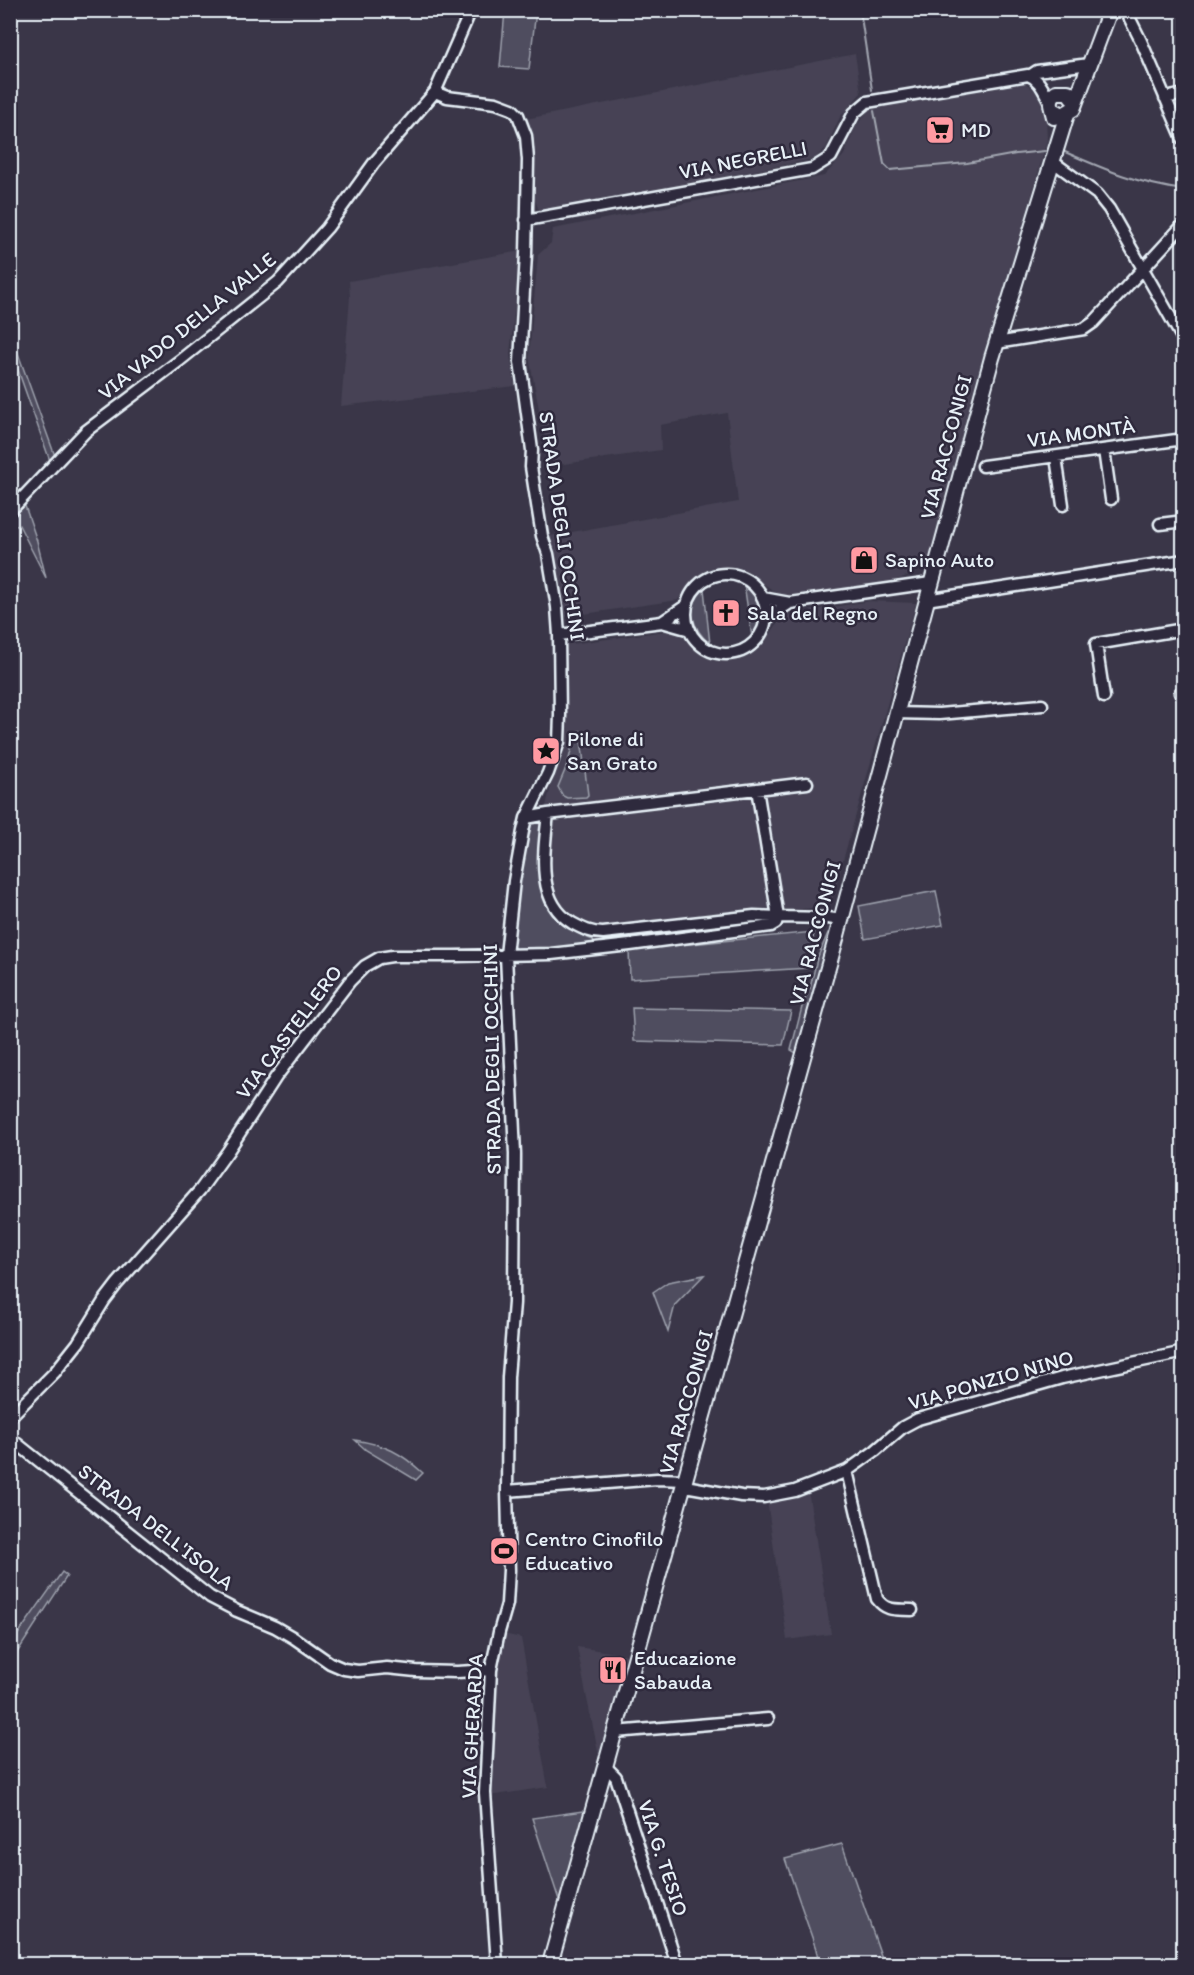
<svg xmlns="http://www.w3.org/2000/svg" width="1194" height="1975" font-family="Itim,sans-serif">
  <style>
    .built { fill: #464354 }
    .green { fill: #504e5f; stroke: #9ca0ac; stroke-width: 1.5 }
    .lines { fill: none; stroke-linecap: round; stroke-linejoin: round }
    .stream { stroke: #a2a6b1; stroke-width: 2 }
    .minor-casing { stroke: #e8f1f8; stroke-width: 15 }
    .major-casing { stroke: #e8f1f8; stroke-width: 18 }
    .minor { stroke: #2f2a3d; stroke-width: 10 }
    .major { stroke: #2f2a3d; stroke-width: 14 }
    .labels { text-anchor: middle; stroke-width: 5; stroke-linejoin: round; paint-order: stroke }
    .poi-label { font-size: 21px; fill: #e8f1f8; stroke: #2f2a3d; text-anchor: start }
    .street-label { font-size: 21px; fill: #e8f1f8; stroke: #2f2a3d }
  </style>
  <rect width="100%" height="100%" fill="#3a3648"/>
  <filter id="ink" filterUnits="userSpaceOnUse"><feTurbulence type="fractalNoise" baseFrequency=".0167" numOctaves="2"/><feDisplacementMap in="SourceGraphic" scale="12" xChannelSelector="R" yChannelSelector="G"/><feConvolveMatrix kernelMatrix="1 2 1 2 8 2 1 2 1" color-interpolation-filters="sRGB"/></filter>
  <g filter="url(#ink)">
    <path class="built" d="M 855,54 L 861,93 L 840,117 L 826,148 L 814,159 L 548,212 L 539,210 L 534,198 L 535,158 L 526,119 Z
      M 1024,82 L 1038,93 L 1046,113 L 1047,141 L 931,559 L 916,572 L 890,583 L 784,598 L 748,573 L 731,567 L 713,570 L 694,580 L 678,600 L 564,617 L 550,536 L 738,502 L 727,413 L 660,425 L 661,450 L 550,466 L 529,357 L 538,255 L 551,243 L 553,229 L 824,176 L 844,155 L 856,126 L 871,107 Z
      M 521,251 L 510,354 L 515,386 L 341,406 L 350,297 L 349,281 Z
      M 869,601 L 916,603 L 832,899 L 820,907 L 787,911 L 767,923 L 601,942 L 587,938 L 568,928 L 553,914 L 540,886 L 537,858 L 543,819 L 553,777 L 562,753 L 565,718 L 564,645 L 672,630 L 689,640 L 706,655 L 719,659 L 740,659 L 758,650 L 784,615 Z
      M 808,1490 L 831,1634 L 787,1640 L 767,1500 Z
      M 504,1634 L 521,1638 L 548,1787 L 489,1796 L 495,1671 Z
      M 577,1647 L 629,1655 L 600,1760 L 587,1699 Z"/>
    <path class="green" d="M 505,11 L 536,11 L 529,69 L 500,67 Z
      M 11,334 L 55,456 L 50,461 L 11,350 Z
      M 25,506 L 37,541 L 46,578 L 19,525 L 11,527 L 11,517 Z
      M 744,584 C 766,595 768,619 752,637 Z
      M 704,589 L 710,644 C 692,628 685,608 704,589 Z
      M 580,731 L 588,795 L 586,797 L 567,798 L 563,796 L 558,787 L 568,763 L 575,734 Z
      M 543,819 C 535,874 532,917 593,940 L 594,945 L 516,951 L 512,944 L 525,837 L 530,822 Z
      M 936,891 L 943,925 L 865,939 L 859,906 Z
      M 832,931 L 801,1043 L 796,1053 L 791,1050 L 803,1003 L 810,988 L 817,959 L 828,933 Z
      M 814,932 L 809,968 L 630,979 L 629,950 Z
      M 632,1008 L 791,1011 L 783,1045 L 634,1041 Z
      M 704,1275 L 675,1305 L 668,1332 L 653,1292 L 668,1282 Z
      M 355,1440 C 386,1445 400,1452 423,1473 L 416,1480 L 366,1450 Z
      M 62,1572 L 67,1576 L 11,1662 L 11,1644 Z
      M 583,1811 L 588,1814 L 563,1902 L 559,1900 L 532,1818 Z
      M 842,1844 L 884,1964 L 819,1964 L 816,1949 L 785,1859 Z"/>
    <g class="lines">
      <path class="stream" d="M 860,10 L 872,90
        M 874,111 L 884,164 L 890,170 L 967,163 L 1016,154 L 1045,151
        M 1065,152 C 1106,170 1139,184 1184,190"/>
      <g class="minor-casing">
        <path id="minor" d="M 1123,10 L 1129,17 L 1141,41 L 1184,141
          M 1031,75 L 1037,71 L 1089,64
          M 435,92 L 447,97 L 496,103 L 512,109 L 518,115 L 526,136 L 528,160 L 526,254 L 520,362 L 532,450 L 531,467 L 542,536 L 548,554 L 557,607 L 559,635 L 560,715 L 559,742 L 548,773 L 526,818 L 523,831 L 514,881 L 506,955 L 515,1154 L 514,1303 L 508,1377 L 507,1491
          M 1165,98 L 1184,94
          M 1052,161 L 1097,194 L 1109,209 L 1184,341
          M 526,220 L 812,169 L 831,157 L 854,113 L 867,102 L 1028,75 C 1040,79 1044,92 1050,102
          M 996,343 L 1084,329 L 1094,322 L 1184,224
          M 1104,450 L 1111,499
          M 1056,457 L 1063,505
          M 983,466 L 1184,439
          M 10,511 L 86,431 L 179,361 L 278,282 L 327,228 L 374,163 L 435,92 L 471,10
          M 1160,524 L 1184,521
          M686 614a40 40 0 1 1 80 0a40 40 0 1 1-80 0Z
          M 763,598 L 790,603 L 931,583
          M 926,600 L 1184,560
          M 766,619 L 790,603
          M 662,622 L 687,605
          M 559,635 L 662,622 L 690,630
          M 1180,693 L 1184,692
          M 1104,697 L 1096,644 L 1184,629
          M 895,713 L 939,714 L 1042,705
          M 548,814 C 544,850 535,901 572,923 C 583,929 591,933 603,933 L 754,916 L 778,917 L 757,789
          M 526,818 L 548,814 L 807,783
          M 10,1417 L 55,1372 L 78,1343 L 104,1301 L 117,1284 L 200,1190 L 228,1151 L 276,1077 L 350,981 L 365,966 L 379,958 L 392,956 L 453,956 L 551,954 L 630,945 L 771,926 L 776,923 L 778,917 L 828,918 L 841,920
          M 10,1438 L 210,1597 L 237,1611 L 275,1627 L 294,1638 L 330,1663 L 344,1669 L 358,1671 L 387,1668 L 416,1671 L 457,1672 L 491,1670
          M 847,1471 L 877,1599 C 887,1612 896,1609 912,1610
          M 685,1486 L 741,1496 L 764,1497 L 795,1491 L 847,1471 L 875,1451 L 903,1427 L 918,1419 L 1062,1378 L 1184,1352
          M 615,1732 L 768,1719
          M 606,1767 L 616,1777 L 677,1964
          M 497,1964 L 485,1793 L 491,1670 L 499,1632 L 507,1604 L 509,1570 L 507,1491 L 657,1479 L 686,1480"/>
      </g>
      <g class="major-casing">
        <path id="major" d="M 1053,110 L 1063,115 L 1073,109 L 1110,10
          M 1054,117 C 1052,107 1047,100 1056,92 L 1068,92 L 1075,101
          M 550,1964 L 836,939 L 992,358 L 1067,114"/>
      </g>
      <use href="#minor" class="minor"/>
      <use href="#major" class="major"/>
    </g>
  </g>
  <defs>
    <g id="supermarket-square" transform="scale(1.5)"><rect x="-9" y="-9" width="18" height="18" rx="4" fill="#ff9aa2" stroke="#2f2a3d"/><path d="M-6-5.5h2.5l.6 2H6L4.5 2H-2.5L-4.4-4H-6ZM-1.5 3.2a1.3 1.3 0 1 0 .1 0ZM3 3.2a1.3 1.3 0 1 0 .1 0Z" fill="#111"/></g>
    <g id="shop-square" transform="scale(1.5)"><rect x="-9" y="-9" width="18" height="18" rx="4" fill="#ff9aa2" stroke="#2f2a3d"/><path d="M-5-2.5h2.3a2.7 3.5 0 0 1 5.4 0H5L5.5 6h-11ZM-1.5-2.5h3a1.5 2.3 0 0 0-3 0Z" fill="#111"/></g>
    <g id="church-square" transform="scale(1.5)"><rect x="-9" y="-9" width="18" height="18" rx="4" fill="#ff9aa2" stroke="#2f2a3d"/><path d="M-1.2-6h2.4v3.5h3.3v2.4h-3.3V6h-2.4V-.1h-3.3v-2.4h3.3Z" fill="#111"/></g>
    <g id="sight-square" transform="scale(1.5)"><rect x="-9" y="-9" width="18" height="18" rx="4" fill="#ff9aa2" stroke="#2f2a3d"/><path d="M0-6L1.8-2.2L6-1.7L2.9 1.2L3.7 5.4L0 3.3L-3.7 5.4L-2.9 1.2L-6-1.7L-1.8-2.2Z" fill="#111"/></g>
    <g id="stadium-square" transform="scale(1.5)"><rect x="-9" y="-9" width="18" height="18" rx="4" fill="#ff9aa2" stroke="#2f2a3d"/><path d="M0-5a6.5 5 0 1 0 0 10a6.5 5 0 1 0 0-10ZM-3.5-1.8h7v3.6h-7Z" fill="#111"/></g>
    <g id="restaurant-square" transform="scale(1.5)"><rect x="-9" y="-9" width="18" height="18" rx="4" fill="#ff9aa2" stroke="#2f2a3d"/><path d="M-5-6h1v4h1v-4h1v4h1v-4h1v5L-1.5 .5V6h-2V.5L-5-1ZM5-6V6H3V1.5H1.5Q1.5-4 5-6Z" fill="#111"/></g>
  </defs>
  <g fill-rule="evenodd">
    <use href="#supermarket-square" x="940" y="130"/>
    <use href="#shop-square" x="864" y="560"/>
    <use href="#church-square" x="726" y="613"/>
    <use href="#sight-square" x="546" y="751"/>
    <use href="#stadium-square" x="504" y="1551"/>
    <use href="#restaurant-square" x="613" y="1670"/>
  </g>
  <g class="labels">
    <g class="poi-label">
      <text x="961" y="137">MD</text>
      <text x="885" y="567">Sapino Auto</text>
      <text x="747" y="620">Sala del Regno</text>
      <text x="567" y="746">Pilone di<tspan x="567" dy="24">San Grato</tspan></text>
      <text x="525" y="1546">Centro Cinofilo<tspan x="525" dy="24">Educativo</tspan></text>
      <text x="634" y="1665">Educazione<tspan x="634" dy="24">Sabauda</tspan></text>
    </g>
    <g class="street-label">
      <text transform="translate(743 160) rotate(-11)" y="7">VIA NEGRELLI</text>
      <text transform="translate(187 326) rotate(-39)" y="7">VIA VADO DELLA VALLE</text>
      <text transform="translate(1081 433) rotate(-8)" y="7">VIA MONTÀ</text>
      <text transform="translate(946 447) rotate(-75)" y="7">VIA RACCONIGI</text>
      <text transform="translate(562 526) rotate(82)" y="7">STRADA DEGLI OCCHINI</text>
      <text transform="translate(815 933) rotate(-75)" y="7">VIA RACCONIGI</text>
      <text transform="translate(289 1032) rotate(-53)" y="7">VIA CASTELLERO</text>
      <text transform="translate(492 1059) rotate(-91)" y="7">STRADA DEGLI OCCHINI</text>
      <text transform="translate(991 1380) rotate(-16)" y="7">VIA PONZIO NINO</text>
      <text transform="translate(686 1402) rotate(-74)" y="7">VIA RACCONIGI</text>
      <text transform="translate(156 1527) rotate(38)" y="7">STRADA DELL'ISOLA</text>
      <text transform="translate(472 1726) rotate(-87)" y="7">VIA GHERARDA</text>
      <text transform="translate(663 1858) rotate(72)" y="7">VIA G. TESIO</text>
    </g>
  </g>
  <rect width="1194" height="1975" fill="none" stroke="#2f2a3d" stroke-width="36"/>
  <rect x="18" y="18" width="1158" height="1939" fill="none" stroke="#e8f1f8" stroke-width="2" filter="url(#ink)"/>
</svg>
